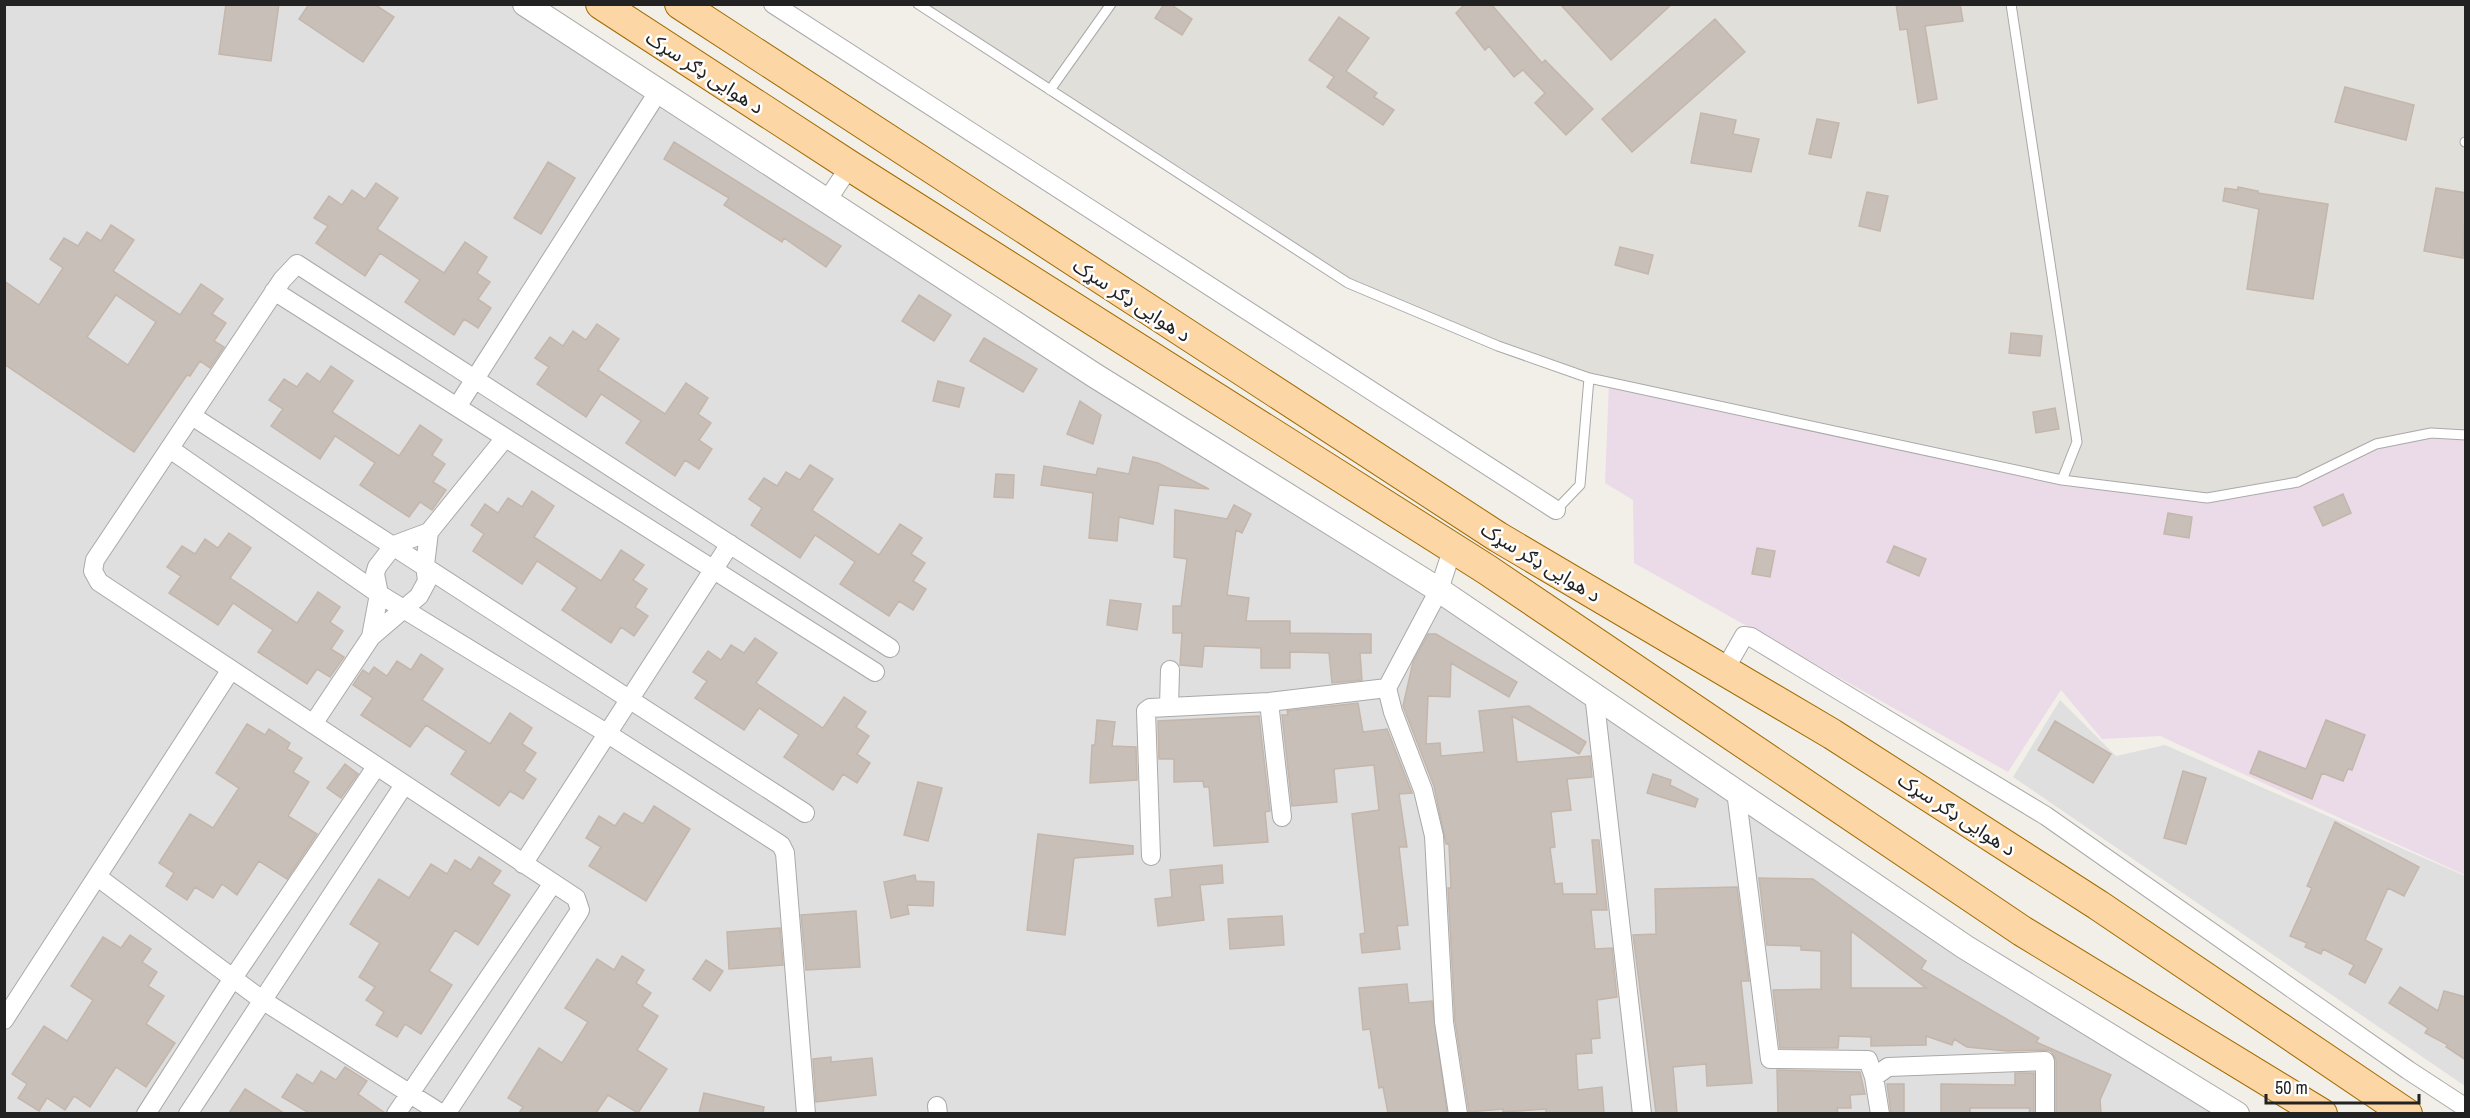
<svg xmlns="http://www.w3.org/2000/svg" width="2470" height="1118" font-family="'Archivo Narrow','Noto Sans Arabic',sans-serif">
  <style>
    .residential { fill: #e0dfdf }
    .industrial { fill: #ebdbe8 }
    .airport { fill: #e1dfda }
    .building { fill: #c7bfb8; stroke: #c4b6ab; stroke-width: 1.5; fill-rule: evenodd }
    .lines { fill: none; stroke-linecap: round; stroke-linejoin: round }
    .service-casing { stroke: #a9a9a9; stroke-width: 11 }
    .minor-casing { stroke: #a9a9a9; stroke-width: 20 }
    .tertiary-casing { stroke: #a9a9a9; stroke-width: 26 }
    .primary-casing { stroke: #a06b00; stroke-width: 32 }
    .service { stroke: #fff; stroke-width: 9 }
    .minor { stroke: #fff; stroke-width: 18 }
    .tertiary { stroke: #fff; stroke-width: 24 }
    .primary { stroke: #fcd6a4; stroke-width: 30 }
    .labels { text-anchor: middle; stroke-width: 5; stroke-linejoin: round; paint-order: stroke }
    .street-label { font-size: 20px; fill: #222; stroke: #fff }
  </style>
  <rect width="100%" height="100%" fill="#f2efe9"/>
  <path class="residential" d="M 5,4 L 517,5 L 2231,1114 L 5,1114 Z
    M 2060,700 L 2116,756 L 2165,745 L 2465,876 L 2465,1086 L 2013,777 Z"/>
  <path class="industrial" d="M 1609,382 L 2376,444 L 2431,433 L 2465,435 L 2465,875 L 2160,736 L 2102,739 L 2061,690 L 2008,772 L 1634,563 L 1633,500 L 1605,483 Z"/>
  <path class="airport" d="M 918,5 L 2465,5 L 2465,435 L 2431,433 L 2376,444 L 2298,482 L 2207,498 L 2103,487 L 1589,378 L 1348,283 Z"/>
  <path class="building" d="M 226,4 L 279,4 L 271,61 L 219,54 Z
    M 309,4 L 374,4 L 394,17 L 363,62 L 299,19 Z
    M 1164,4 L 1170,4 L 1192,19 L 1182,35 L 1155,18 Z
    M 1465,4 L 1491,4 L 1542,63 L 1545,60 L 1593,109 L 1566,135 L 1535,103 L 1545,93 L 1523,70 L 1514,77 L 1489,46 L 1485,50 L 1456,13 Z
    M 1560,4 L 1672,4 L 1611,60 Z
    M 1896,4 L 1960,4 L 1963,21 L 1925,26 L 1937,99 L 1918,103 L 1907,29 L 1900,30 Z
    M 1339,17 L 1369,38 L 1346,71 L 1377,93 L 1374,97 L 1394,110 L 1383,125 L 1327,87 L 1334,77 L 1309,60 Z
    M 1715,19 L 1745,52 L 1632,152 L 1602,119 Z
    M 2345,87 L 2414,105 L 2406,140 L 2335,122 Z
    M 1701,113 L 1736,120 L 1733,134 L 1759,139 L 1751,172 L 1691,163 Z
    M 1817,119 L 1839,123 L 1831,158 L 1809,154 Z
    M 674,142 L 841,246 L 826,267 L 784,238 L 782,242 L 724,205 L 729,198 L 664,159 Z
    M 548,162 L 575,178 L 541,234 L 514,218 Z
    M 376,183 L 398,198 L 377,229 L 444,273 L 465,242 L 487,257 L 477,273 L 490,282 L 478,299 L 491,308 L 478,328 L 464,319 L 454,335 L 405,302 L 420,280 L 380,253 L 365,276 L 316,243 L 328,226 L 314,218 L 329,196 L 342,205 L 352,190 L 365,199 Z
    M 2238,187 L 2258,191 L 2258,193 L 2328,204 L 2313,299 L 2247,289 L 2259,209 L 2223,201 L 2225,188 L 2238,190 Z
    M 2436,188 L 2466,193 L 2463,258 L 2424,251 Z
    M 1867,192 L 1888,196 L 1880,231 L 1859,226 Z
    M 111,225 L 134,240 L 113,271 L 180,315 L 201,284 L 223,299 L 212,314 L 226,323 L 214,341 L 224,347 L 210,368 L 200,361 L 190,376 L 187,375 L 134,452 L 4,364 L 4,281 L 39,305 L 63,268 L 50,259 L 64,238 L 78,246 L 87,232 L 101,241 ZM 116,295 L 156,322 L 128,365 L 87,337 Z
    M 1620,247 L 1653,255 L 1648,274 L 1615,265 Z
    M 919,295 L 951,315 L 934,341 L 902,321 Z
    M 597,324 L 619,339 L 598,370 L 665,414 L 686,383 L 708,398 L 698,414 L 711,423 L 699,440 L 712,449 L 699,469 L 685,460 L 675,476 L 626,443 L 641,421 L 601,394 L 586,417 L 537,384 L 549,367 L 535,358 L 550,337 L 563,346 L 573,331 L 586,340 Z
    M 2011,333 L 2042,336 L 2040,356 L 2009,353 Z
    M 984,338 L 1037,369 L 1023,392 L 970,361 Z
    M 331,366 L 353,381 L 332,412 L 399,456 L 420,425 L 442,440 L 432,455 L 445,464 L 433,482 L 446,490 L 432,510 L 420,502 L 409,517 L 360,485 L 375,463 L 335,436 L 320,459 L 271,426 L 283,409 L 269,400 L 284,379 L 297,387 L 307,373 L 320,382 Z
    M 938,381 L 964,388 L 959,407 L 933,401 Z
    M 1080,401 L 1101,415 L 1093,444 L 1067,434 Z
    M 2055,408 L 2059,429 L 2036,433 L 2033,412 Z
    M 1133,457 L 1158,463 L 1209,489 L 1159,485 L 1153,524 L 1119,517 L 1117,541 L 1089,538 L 1093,493 L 1041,485 L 1044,466 L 1096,475 L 1098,468 L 1129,474 Z
    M 810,465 L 833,479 L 812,510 L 879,555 L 900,524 L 922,538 L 911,554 L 925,563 L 913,581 L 926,589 L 913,610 L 899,601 L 889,616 L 840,584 L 855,562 L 815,535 L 800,558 L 751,525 L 762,508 L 749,499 L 764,478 L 777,486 L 786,472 L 800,480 Z
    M 996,474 L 1014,475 L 1013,498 L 994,497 Z
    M 532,491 L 554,506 L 534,537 L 601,581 L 621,550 L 644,565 L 633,580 L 647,589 L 635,607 L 648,616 L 634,636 L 621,627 L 611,643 L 562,610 L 577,588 L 537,561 L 522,584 L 473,551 L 484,534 L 471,525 L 485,504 L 498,513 L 508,498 L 522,507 Z
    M 2343,494 L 2351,513 L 2323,526 L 2314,507 Z
    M 1234,505 L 1251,514 L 1242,533 L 1236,530 L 1227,595 L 1249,598 L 1246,621 L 1290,621 L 1290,633 L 1371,634 L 1371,653 L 1360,653 L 1362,680 L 1332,683 L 1329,653 L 1290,652 L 1290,668 L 1261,668 L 1261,648 L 1204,646 L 1202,667 L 1180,665 L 1182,633 L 1173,633 L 1173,606 L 1181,606 L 1187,559 L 1174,557 L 1175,510 L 1227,519 Z
    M 2168,513 L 2192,517 L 2189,538 L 2164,534 Z
    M 229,533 L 251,548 L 230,578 L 297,623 L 318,592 L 340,607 L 330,622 L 343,631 L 331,649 L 344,657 L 330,677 L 317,669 L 307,684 L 258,652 L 273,630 L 233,603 L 218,625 L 169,593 L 181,576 L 167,567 L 182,546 L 195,554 L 205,539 L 218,548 Z
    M 1894,546 L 1926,559 L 1919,576 L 1887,562 Z
    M 1757,548 L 1775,551 L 1770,577 L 1752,574 Z
    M 1110,600 L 1141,604 L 1137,630 L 1107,625 Z
    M 1428,634 L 1436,634 L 1517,682 L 1509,697 L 1451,663 L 1450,697 L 1428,696 L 1426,744 L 1440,743 L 1441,756 L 1484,752 L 1479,711 L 1529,706 L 1586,742 L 1579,754 L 1512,716 L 1517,762 L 1590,756 L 1592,777 L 1567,779 L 1571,810 L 1551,812 L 1555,847 L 1550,848 L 1555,884 L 1562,883 L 1563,894 L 1597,894 L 1592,840 L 1599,840 L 1607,910 L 1591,910 L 1595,949 L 1612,948 L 1617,997 L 1597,1000 L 1600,1038 L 1591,1039 L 1592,1053 L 1576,1054 L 1578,1090 L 1602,1087 L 1604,1113 L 1546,1113 L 1546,1109 L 1503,1112 L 1503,1109 L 1469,1112 L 1455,1021 L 1448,888 L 1451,888 L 1449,844 L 1446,844 L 1434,786 L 1403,706 L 1413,662 Z
    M 755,638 L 777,653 L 756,683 L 823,728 L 844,697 L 866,712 L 856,727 L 869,736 L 857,754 L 870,763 L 857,783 L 843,774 L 833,790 L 784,757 L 799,735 L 759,708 L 744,730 L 695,698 L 707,681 L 693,672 L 708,651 L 721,660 L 731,645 L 744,653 Z
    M 421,654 L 443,669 L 422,700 L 490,744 L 510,713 L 532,728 L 522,744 L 536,753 L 524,771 L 536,779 L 523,799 L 510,791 L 499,806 L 451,774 L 466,751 L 426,725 L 410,747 L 361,715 L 373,698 L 353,685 L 363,670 L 369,674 L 374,667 L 387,676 L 397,661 L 411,670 Z
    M 1358,703 L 1363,732 L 1387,729 L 1412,793 L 1399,794 L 1407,847 L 1399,847 L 1408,925 L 1397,926 L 1400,949 L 1362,953 L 1360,934 L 1365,933 L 1352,814 L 1379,810 L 1374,765 L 1334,769 L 1337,802 L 1292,806 L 1282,715 L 1288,715 L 1287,711 Z
    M 1259,716 L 1270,811 L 1265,812 L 1268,842 L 1214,846 L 1209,787 L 1204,787 L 1203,781 L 1174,782 L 1174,759 L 1159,759 L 1158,721 Z
    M 1097,720 L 1115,722 L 1112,746 L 1136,747 L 1137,780 L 1090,783 L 1092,745 L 1095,745 Z
    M 2326,720 L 2365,735 L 2352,770 L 2348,769 L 2343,781 L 2322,773 L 2312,799 L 2250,773 L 2259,751 L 2306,769 Z
    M 2055,721 L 2111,754 L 2093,783 L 2038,750 Z
    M 247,724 L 265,735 L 269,729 L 290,743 L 287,749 L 302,758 L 293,772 L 309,782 L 288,816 L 317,834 L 287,879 L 259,861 L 237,895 L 222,884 L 213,898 L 195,887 L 187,900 L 166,886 L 174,873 L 159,863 L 190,814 L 213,828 L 239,788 L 216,773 Z
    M 345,764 L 358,774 L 341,798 L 327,788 Z
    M 2183,771 L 2206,778 L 2186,844 L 2164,838 Z
    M 1653,774 L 1671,780 L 1670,785 L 1698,799 L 1695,807 L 1647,793 Z
    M 918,782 L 942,788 L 928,841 L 904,835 Z
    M 654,806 L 690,829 L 646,901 L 589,866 L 601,847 L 586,838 L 599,816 L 615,826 L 624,813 L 643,824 Z
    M 2335,822 L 2419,867 L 2404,896 L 2388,888 L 2365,940 L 2382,949 L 2365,983 L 2349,974 L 2354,965 L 2323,949 L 2321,954 L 2305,947 L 2307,943 L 2290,936 L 2312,888 L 2307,886 Z
    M 1038,834 L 1133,846 L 1133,854 L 1074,858 L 1065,935 L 1027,930 Z
    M 479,857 L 501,871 L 492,884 L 510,895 L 478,945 L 455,930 L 429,971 L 452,985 L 421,1034 L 405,1024 L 397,1037 L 376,1025 L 384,1012 L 366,1000 L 375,987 L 359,977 L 380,943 L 350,924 L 379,879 L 409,898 L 431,864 L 447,874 L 455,860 L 471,870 Z
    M 1222,865 L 1223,883 L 1200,885 L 1204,920 L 1158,926 L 1155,899 L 1172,897 L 1170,870 Z
    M 915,875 L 916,881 L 934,882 L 933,906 L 907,905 L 909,914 L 891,918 L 884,882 Z
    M 1759,878 L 1813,879 L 1926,961 L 1921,969 L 2039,1038 L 2036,1042 L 2111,1075 L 2100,1100 L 2101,1113 L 2056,1113 L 2056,1060 L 2051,1051 L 2045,1050 L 2007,1051 L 1967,1047 L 1954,1039 L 1952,1045 L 1926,1036 L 1926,1045 L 1871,1046 L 1871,1037 L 1839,1036 L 1838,1048 L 1780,1048 L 1773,990 L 1821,989 L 1821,951 L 1801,950 L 1801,946 L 1767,945 ZM 1851,931 L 1906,973 L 1926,988 L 1851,988 Z
    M 1737,887 L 1749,981 L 1741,981 L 1752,1083 L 1707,1086 L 1706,1064 L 1673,1067 L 1677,1113 L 1656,1113 L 1633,935 L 1656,934 L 1655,889 Z
    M 856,911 L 860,967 L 806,970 L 801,915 Z
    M 1282,916 L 1284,945 L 1230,949 L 1228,919 Z
    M 780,928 L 783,965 L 729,969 L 727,932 Z
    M 130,935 L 151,949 L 142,962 L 157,972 L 148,986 L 164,996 L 146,1024 L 175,1043 L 146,1087 L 116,1067 L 90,1107 L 74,1096 L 65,1110 L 47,1098 L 39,1111 L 18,1098 L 27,1084 L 12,1074 L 44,1026 L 67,1041 L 93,1000 L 71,986 L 103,937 L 121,948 Z
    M 622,956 L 644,970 L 636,983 L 651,993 L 642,1006 L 658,1016 L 637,1050 L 667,1069 L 638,1113 L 608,1095 L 596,1113 L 519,1113 L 523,1107 L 508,1098 L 539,1048 L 562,1063 L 588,1022 L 565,1008 L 597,959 L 614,970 Z
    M 706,960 L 723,971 L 710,991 L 693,979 Z
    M 1407,984 L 1409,1003 L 1432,1001 L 1447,1113 L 1388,1113 L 1383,1087 L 1379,1088 L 1370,1029 L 1363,1030 L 1359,988 Z
    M 2400,987 L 2438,1011 L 2444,991 L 2466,997 L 2466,1060 L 2446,1047 L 2448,1045 L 2425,1033 L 2428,1028 L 2389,1003 Z
    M 831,1057 L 831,1062 L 872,1058 L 876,1095 L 816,1102 L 813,1059 Z
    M 345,1067 L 367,1081 L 358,1094 L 385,1113 L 309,1113 L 282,1097 L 297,1074 L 313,1084 L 321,1071 L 336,1080 Z
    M 1777,1070 L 1860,1072 L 1865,1094 L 1850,1095 L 1851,1108 L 1837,1108 L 1838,1113 L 1778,1113 Z
    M 2015,1073 L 2034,1073 L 2034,1113 L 2029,1113 L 2030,1108 L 1970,1108 L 1970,1113 L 1941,1113 L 1941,1084 L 2015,1085 Z
    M 1887,1084 L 1904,1084 L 1904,1113 L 1891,1113 Z
    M 245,1089 L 284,1113 L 229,1113 Z
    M 704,1093 L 764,1107 L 763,1113 L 699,1113 Z"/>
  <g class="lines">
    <g class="service-casing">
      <path id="service" d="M 918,4 L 1348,283 L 1498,346 L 1589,378 L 2062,480 L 2207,498 L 2298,482 L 2376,444 L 2431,433 L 2466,435
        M 2011,4 L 2077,442 L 2062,480
        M 1050,90 L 1111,4
        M 2465,142 L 2466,142
        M 1556,510 L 1580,485 L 1589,378"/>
    </g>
    <g class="minor-casing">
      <path id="minor" d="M 773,4 L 1556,510
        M 826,202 L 850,166
        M 274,291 L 875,672
        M 457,407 L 658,92
        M 192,416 L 805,813
        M 170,449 L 379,594 L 608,734 L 781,845 L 785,853 L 806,1114
        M 371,637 L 379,594 L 375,574 L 377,567 L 394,545 L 429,532 L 505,438
        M 1724,671 L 1744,636 L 1751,637 L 2046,816 L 2408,1070 L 2466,1108
        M 1387,688 L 1393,712 L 1423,790 L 1434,836 L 1444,1022 L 1458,1114
        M 1594,694 L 1642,1114
        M 1269,702 L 1282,817
        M 1169,707 L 1170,670
        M 313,724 L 371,637 L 419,596 L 427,581 L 425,565 L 429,532
        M 1736,791 L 1770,1059 L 1868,1060 L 1874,1077 L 1880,1114
        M 1151,856 L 1146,711 L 1150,708 L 1269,702 L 1387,688 L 1439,590 L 1453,547
        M 523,864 L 730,544
        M 99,878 L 262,1000 L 442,1114
        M 4,1020 L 230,671
        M 1874,1077 L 1888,1067 L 2045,1061 L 2045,1114
        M 937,1106 L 938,1114
        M 146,1114 L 233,978 L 376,767
        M 188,1114 L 404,785
        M 396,1114 L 553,883
        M 446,1114 L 577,915 L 580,910 L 576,898 L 99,582 L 93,571 L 95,560 L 282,280 L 297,264 L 890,648"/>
    </g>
    <g class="tertiary-casing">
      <path id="tertiary" d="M 525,4 L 1094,375 L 1439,590 L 1965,947 L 2237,1114"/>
    </g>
    <g class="primary-casing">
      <path id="primary" d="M 601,4 L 850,166 L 1486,569 L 2022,931 L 2322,1114
        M 680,4 L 1498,537 L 1832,734 L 2098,905 L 2407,1114"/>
    </g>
    <use href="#service" class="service"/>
    <use href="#minor" class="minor"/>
    <use href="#tertiary" class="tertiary"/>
    <use href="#primary" class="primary"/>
  </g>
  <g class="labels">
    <g class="street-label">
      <text transform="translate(705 72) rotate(33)" y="7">د هوایی ډګر سړک</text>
      <text transform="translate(1132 300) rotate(33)" y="7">د هوایی ډګر سړک</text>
      <text transform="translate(1541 562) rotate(31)" y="7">د هوایی ډګر سړک</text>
      <text transform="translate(1957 814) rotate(33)" y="7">د هوایی ډګر سړک</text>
    </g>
  </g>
  <rect width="2470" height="1118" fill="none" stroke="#222222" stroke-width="12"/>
  <path d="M2266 1094v9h153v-9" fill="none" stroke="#222222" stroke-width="3"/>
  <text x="2275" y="1094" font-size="18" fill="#222222" stroke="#ffffff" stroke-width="4.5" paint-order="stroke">50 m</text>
</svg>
